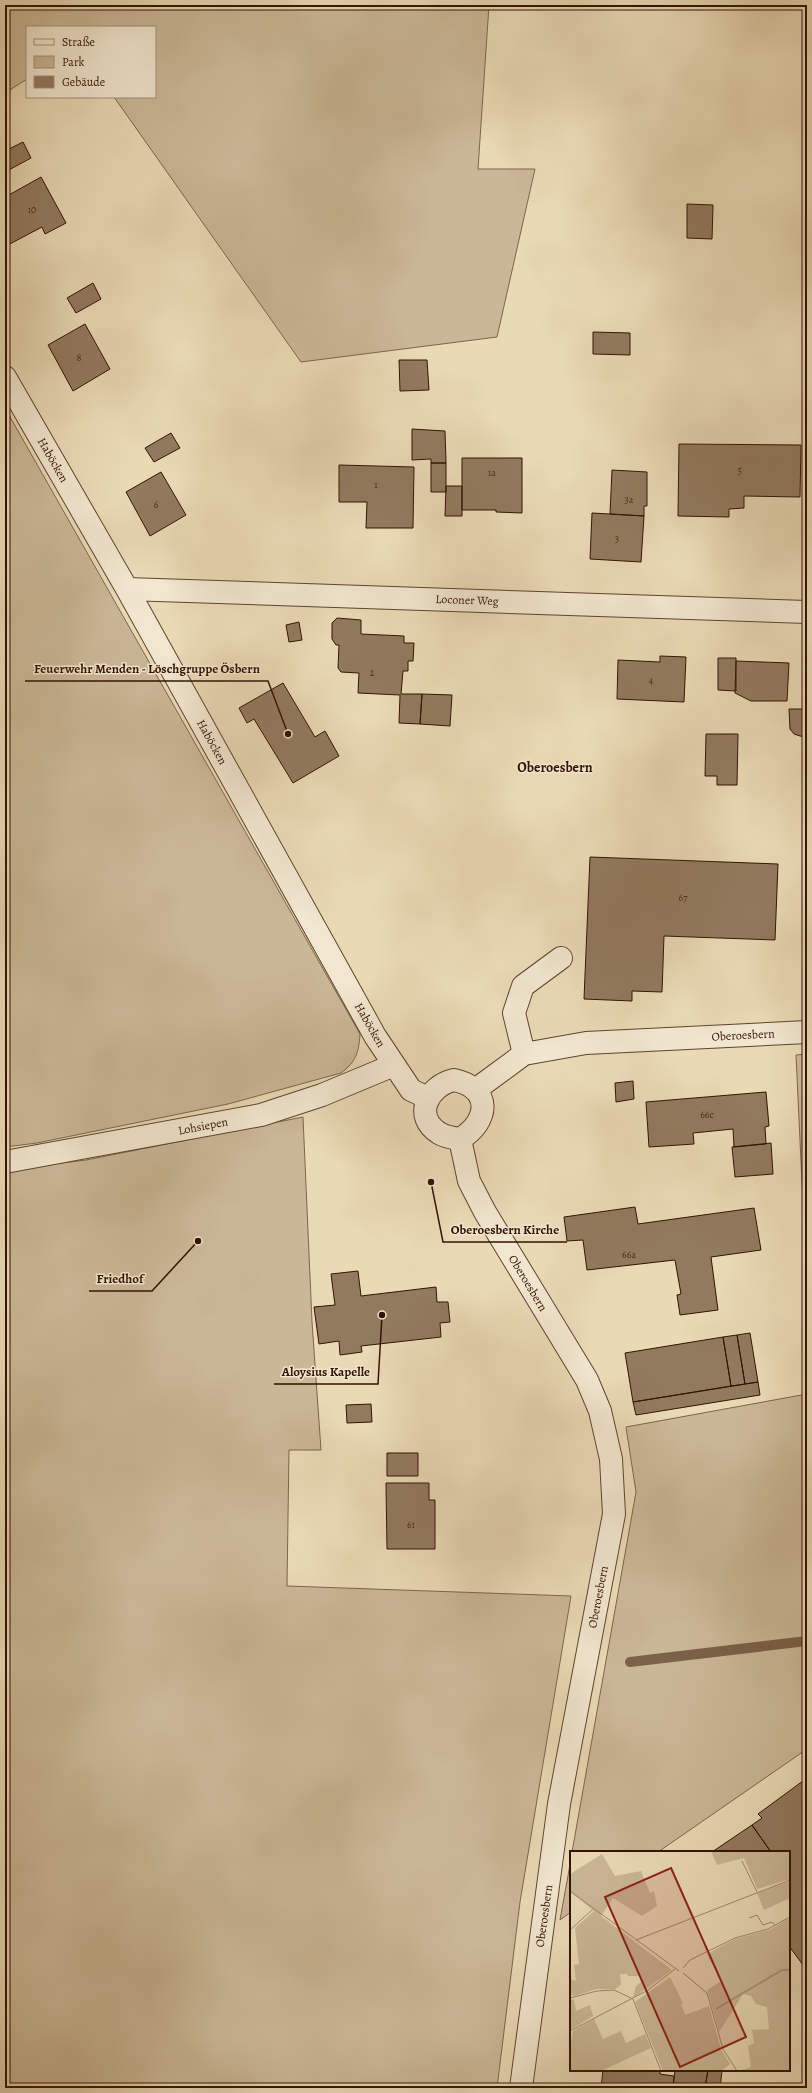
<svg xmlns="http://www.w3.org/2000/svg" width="812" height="2093" font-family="Alegreya,serif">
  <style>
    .green { fill: #cab796; stroke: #7e654c }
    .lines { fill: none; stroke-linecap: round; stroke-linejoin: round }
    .stream { stroke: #7b6248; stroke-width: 10 }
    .building { fill: #927a5f; stroke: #331301 }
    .minor-casing { stroke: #60442e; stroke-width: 24 }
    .minor { stroke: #f1e6cf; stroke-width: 22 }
    .labels { text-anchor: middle; stroke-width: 3; stroke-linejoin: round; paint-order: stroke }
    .number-label { font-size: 10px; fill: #4b2d18 }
    .street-label { font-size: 12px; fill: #331301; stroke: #f1e6cf }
    .quarter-label { font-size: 14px; font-weight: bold; fill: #331301; stroke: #f1e6cf }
    .inset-river { fill: none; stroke: #ab9678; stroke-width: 2 }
    .inset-road { fill: none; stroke: #a08a6d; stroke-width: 1 }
    .view { fill: #8f2418; fill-opacity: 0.15; stroke: #8f2418; stroke-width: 2 }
    .inset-edge { fill: none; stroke: #331301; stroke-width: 2 }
    .leader { fill: none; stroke: #331301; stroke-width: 1.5 }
    .callout-dot { fill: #331301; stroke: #f1e6cf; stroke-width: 1.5 }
    .callout-label { font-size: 13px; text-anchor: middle; font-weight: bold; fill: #331301; stroke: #f1e6cf; stroke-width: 3; stroke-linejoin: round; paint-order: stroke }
  </style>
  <rect width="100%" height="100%" fill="#e9d9b5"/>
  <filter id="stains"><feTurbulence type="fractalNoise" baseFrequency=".005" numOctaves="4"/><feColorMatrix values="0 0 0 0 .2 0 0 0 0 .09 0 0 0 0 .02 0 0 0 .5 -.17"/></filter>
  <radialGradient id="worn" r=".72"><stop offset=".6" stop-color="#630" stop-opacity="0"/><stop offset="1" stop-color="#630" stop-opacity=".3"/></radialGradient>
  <path class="green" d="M 5,5 L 489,5 L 478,169 L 535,169 L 497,337 L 301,362 L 114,97 L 155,97 L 155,27 L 27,27 L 27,79 L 5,93 Z
    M 5,408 L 360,1034 C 359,1052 356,1062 341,1073 L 228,1104 L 37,1143 L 5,1147 Z
    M 807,1054 L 807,1290 L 796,1055 Z
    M 303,1117 L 312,1322 L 321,1450 L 289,1450 L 287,1586 L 571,1596 L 520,1902 L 497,2088 L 5,2088 L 5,1170 L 86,1160 Z
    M 807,1394 L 807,1749 L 658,1852 L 572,1852 L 636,1492 L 626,1427 Z
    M 571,1859 L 571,1912 L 560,1920 Z"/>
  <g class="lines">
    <path class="stream" d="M 630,1662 L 807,1641"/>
  </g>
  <path class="building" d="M 23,142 L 31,158 L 5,172 L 5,151 Z
    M 41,177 L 66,223 L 45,234 L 42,227 L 6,246 L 5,190 L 7,196 Z
    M 687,204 L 713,205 L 712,239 L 687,238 Z
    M 93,283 L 101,299 L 76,313 L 67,298 Z
    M 85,324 L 110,369 L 73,391 L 48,345 Z
    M 593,332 L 630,333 L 630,355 L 593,354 Z
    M 399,360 L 427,360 L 429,390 L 400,391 Z
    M 412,429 L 445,431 L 446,463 L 431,463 L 431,459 L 412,460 Z
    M 171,433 L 180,448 L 154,462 L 145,448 Z
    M 679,444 L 801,445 L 800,497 L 744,496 L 744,508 L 729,509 L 729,517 L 678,516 Z
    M 462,458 L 522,458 L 522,513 L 496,512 L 496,510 L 462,510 Z
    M 431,463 L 446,463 L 446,492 L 431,492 Z
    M 339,465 L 414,467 L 413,528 L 366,528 L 367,502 L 339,502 Z
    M 612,470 L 647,472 L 647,506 L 644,506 L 644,516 L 610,514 Z
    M 161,472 L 186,515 L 150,536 L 126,492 Z
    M 446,486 L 462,486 L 462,516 L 445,516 Z
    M 592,513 L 644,516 L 641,562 L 590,559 Z
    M 337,618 L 361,620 L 361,634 L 404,636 L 404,643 L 414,643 L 413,661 L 408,661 L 408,671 L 403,671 L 401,694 L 422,694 L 420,724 L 399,723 L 400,695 L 358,693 L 359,673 L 341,672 L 338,668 L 339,645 L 336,645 L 332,639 L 332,623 Z
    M 299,622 L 302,640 L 289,642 L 286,625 Z
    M 660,656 L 686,657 L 684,702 L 617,699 L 618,660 L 660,662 Z
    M 718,658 L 736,658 L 736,691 L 718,690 Z
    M 736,661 L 789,663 L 787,701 L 751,701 L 735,693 Z
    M 283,683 L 315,737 L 325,731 L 339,756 L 293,783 L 254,719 L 247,723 L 239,708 Z
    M 807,683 L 807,737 L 800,736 L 794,734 L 790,729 L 789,709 L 806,709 Z
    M 422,694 L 452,695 L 450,726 L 420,724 Z
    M 706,734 L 738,734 L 737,785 L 717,785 L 717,776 L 705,776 Z
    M 590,857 L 778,864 L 775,940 L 664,936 L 662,992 L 632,991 L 632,1001 L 584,999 Z
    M 633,1081 L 634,1099 L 616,1102 L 615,1083 Z
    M 766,1092 L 769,1126 L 765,1127 L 766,1144 L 734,1147 L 733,1129 L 693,1133 L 694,1144 L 649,1147 L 646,1102 Z
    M 771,1143 L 773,1174 L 735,1177 L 732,1147 Z
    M 635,1207 L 638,1224 L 754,1208 L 761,1250 L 711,1257 L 718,1310 L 680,1315 L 677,1295 L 681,1294 L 675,1260 L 587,1270 L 583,1240 L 567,1241 L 564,1217 Z
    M 358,1271 L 361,1296 L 436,1287 L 437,1302 L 448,1302 L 450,1322 L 440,1323 L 441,1337 L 361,1346 L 362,1352 L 340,1355 L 339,1341 L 319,1344 L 314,1307 L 335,1305 L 331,1274 Z
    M 750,1333 L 758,1382 L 745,1384 L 737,1335 Z
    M 737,1335 L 745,1384 L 731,1386 L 723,1337 Z
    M 723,1337 L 731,1386 L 633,1402 L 625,1353 Z
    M 758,1382 L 760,1395 L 636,1415 L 633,1402 Z
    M 371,1404 L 372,1422 L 347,1423 L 346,1405 Z
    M 387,1453 L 418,1453 L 418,1476 L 387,1476 Z
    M 386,1483 L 429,1483 L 429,1500 L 435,1500 L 435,1549 L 387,1549 Z
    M 807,1778 L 807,1896 L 805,1898 L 807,1901 L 807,1962 L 803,1965 L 789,1946 L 789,1852 L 771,1852 L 752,1825 L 762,1818 L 758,1814 Z
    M 752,1825 L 771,1852 L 712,1852 Z
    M 603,2070 L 660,2070 L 660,2074 L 674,2076 L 673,2088 L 601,2088 Z
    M 675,2070 L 708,2070 L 705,2088 L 673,2088 Z
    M 708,2070 L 722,2071 L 720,2088 L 705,2088 Z"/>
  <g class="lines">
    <g class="minor-casing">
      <path id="minor" d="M 5,377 L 127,589 L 375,1036 L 411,1090 L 428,1098
        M 127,589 L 807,612
        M 524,1054 L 514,1013 L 523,986 L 561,958
        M 454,1080 C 492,1088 490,1121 460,1139 C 453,1138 445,1137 439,1133 C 413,1117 427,1086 454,1080 Z
        M 475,1090 L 524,1054 L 586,1043 L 807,1032
        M 460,1139 L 469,1181 L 485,1212 L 587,1380 L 600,1411 L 611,1459 L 614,1514 L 559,1804 L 521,2088
        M 5,1162 L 261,1115 L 322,1095 L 394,1065"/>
    </g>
    <use href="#minor" class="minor"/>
  </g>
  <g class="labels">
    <g class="number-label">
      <text x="32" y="213">10</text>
      <text x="79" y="361">8</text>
      <text x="740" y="474">5</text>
      <text x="492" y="476">1a</text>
      <text x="376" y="488">1</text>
      <text x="629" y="503">3a</text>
      <text x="156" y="508">6</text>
      <text x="617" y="542">3</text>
      <text x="372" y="676">2</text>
      <text x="651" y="684">4</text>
      <text x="683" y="901">67</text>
      <text x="707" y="1118">66c</text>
      <text x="629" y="1258">66a</text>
      <text x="411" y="1528">61</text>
    </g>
    <g class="street-label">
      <text transform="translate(53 460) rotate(60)" y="4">Haböcken</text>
      <text transform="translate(467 600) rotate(2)" y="4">Loconer Weg</text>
      <text transform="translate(212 742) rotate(61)" y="4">Haböcken</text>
      <text transform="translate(370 1025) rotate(60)" y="4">Haböcken</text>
      <text transform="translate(743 1035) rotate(-3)" y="4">Oberoesbern</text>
      <text transform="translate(203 1126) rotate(-11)" y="4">Lohsiepen</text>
      <text transform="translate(528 1283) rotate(59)" y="4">Oberoesbern</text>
      <text transform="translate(598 1597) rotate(-79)" y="4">Oberoesbern</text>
      <text transform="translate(544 1916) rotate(-82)" y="4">Oberoesbern</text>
    </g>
    <g class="quarter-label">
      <text x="555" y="772">Oberoesbern</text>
    </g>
  </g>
  <g transform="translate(570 1851)">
    <rect width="220" height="220" fill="#e9d9b5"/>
    <path d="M 141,0 L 220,0 L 220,28 L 187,38 L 174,7 L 147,14 ZM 32,3 L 45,25 L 71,20 L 80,42 L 84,40 L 87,55 L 72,65 L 43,47 L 31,65 L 102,119 L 63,147 L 66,135 L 71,131 L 69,125 L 58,125 L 57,123 L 50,123 L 51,134 L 45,138 L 27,138 L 4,145 L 0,143 L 0,128 L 6,130 L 4,114 L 9,113 L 5,77 L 24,60 L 0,41 L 0,23 ZM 220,30 L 220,51 L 218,48 L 194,59 L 187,42 ZM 220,67 L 220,220 L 169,220 L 181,216 L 178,195 L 184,192 L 182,179 L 199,178 L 197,156 L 186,153 L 181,145 L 173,143 L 149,181 L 137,139 L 151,130 L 137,103 L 165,88 L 199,79 ZM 100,126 L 113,152 L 111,153 L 115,164 L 139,155 L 151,198 L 160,213 L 151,220 L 93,220 L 65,151 ZM 0,148 L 4,149 L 6,160 L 20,154 L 23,165 L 0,179 ZM 24,168 L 33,188 L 51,180 L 56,192 L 75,183 L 81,197 L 31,220 L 0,220 L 0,181 L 1,192 L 3,180 Z" fill="#cab796"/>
    <path class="inset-river" d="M 146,158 L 212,119 L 220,119"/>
    <path class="inset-road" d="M 172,10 L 187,41M 0,40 L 109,120M 179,67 L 187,64 L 193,74 L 202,71 L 205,74M 0,79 L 23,58M 66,89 L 220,29M 113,117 L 120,109 L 165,87 L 198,78 L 220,66M 113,122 L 137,142 L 153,198 L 167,220M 0,147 L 27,140 L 44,139 L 63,148M 63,148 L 91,220M 0,180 L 78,139 L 105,118"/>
    <path class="view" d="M 101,17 L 176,186 L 110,216 L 35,46 Z"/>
    <rect width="220" height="220" class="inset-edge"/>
  </g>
  <path class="leader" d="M288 734L268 681H25M431 1182L443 1242H567M198 1241L152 1291H89M382 1315L378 1384H274"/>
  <g class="callout-dot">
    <circle cx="288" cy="734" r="4"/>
    <circle cx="431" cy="1182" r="4"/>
    <circle cx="198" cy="1241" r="4"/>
    <circle cx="382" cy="1315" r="4"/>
  </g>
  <g class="callout-label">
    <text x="147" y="673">Feuerwehr Menden - Löschgruppe Ösbern</text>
    <text x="505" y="1234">Oberoesbern Kirche</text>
    <text x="120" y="1283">Friedhof</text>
    <text x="326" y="1376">Aloysius Kapelle</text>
  </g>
  <rect width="812" height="2093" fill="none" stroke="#e9d9b5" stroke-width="20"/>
  <rect x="6" y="6" width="800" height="2081" fill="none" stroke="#331301" stroke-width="2"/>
  <rect x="10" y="10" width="792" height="2073" fill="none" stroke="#331301"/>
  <rect x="26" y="26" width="130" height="72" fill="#f1e6cf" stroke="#a5927d"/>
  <rect x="34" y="39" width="20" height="6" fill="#f1e6cf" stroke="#a5927d"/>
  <text x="62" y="46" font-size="12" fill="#331301">Straße</text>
  <rect x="34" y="56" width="20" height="12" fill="#cab796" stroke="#a5927d"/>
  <text x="62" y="66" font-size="12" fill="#331301">Park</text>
  <rect x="34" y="76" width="20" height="12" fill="#927a5f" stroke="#a5927d"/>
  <text x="62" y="86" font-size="12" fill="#331301">Gebäude</text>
  <rect width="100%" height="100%" filter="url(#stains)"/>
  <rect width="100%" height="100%" fill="url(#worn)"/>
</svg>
